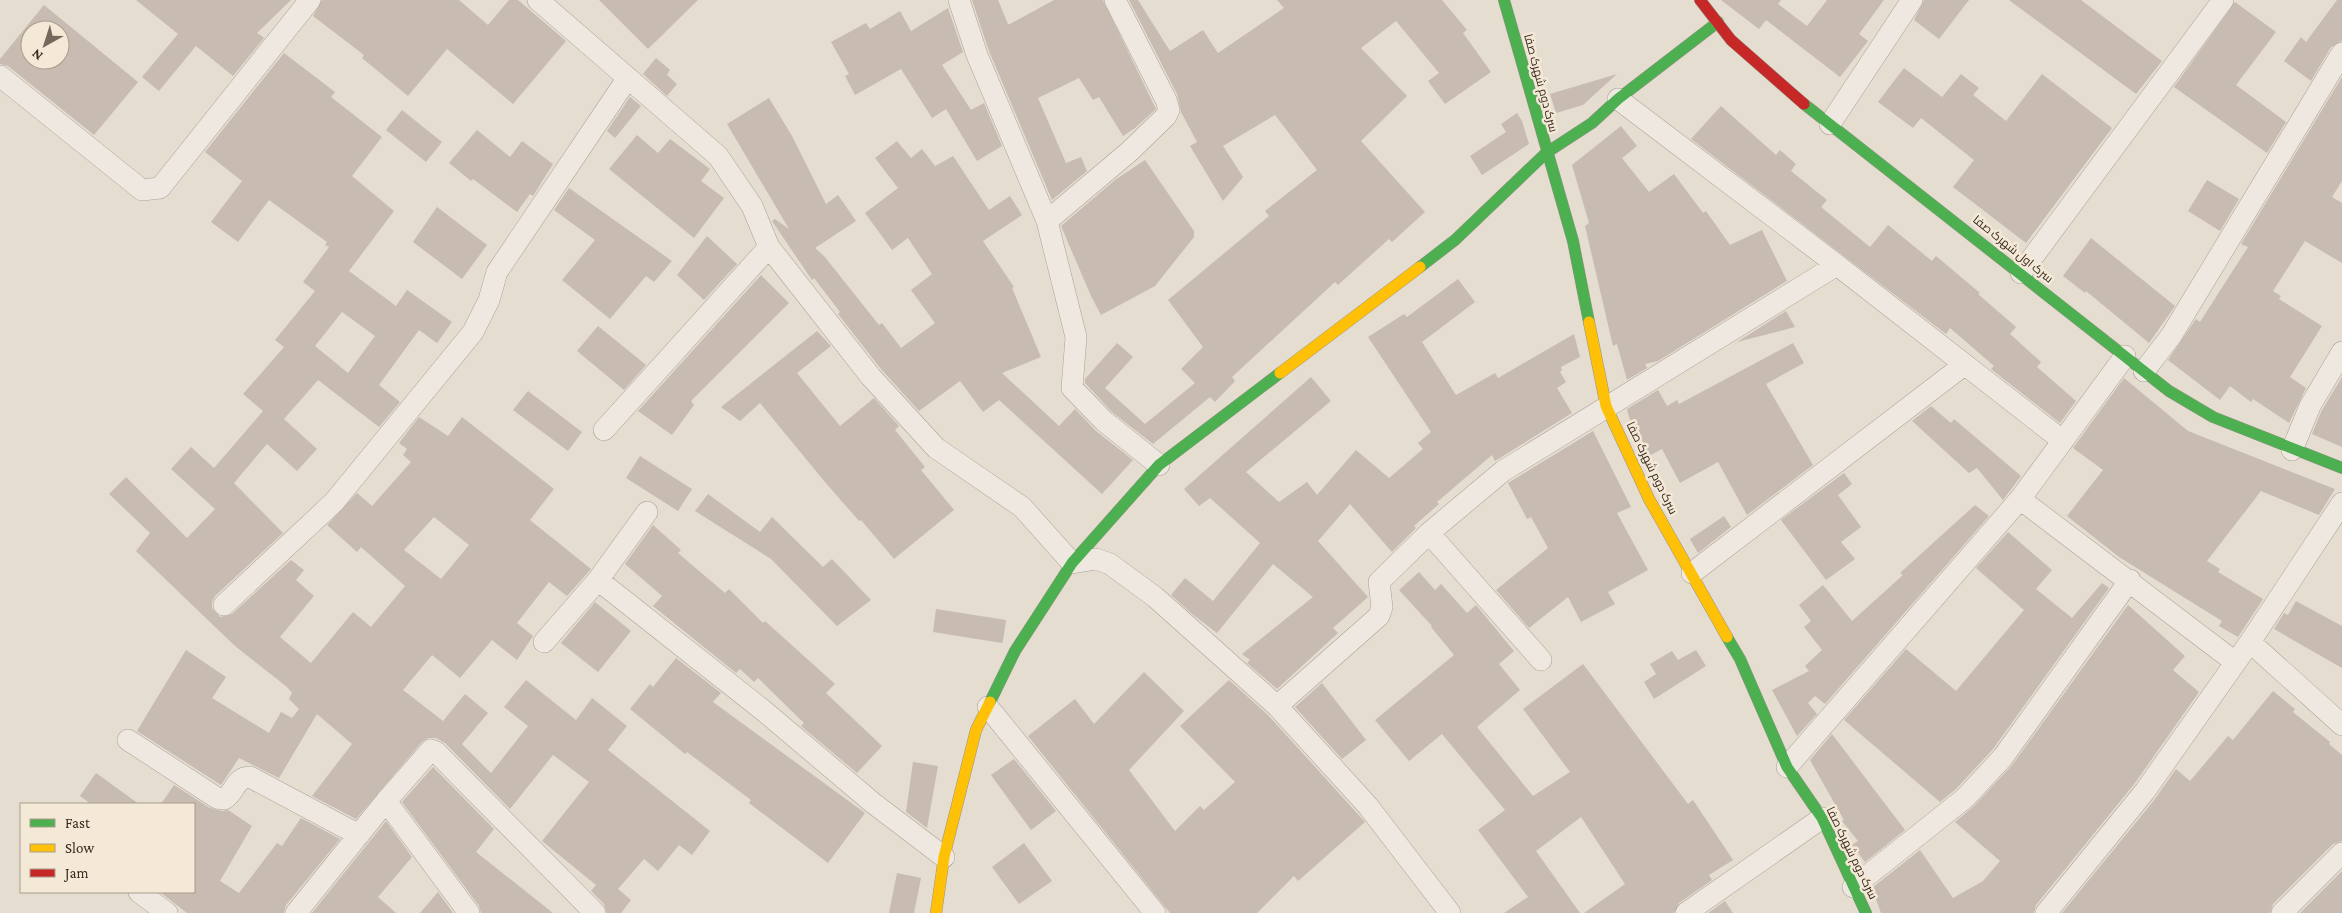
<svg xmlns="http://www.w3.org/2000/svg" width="2342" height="913" font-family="'Crimson Pro',Cairo,serif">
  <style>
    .building { fill: #c8bbb1; fill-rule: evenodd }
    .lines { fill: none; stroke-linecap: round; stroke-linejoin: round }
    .street-casing { stroke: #aaa299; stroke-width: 22 }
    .fast-casing { stroke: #9a9288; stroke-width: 12 }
    .slow-casing { stroke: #9a9288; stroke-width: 12 }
    .jam-casing { stroke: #9a9288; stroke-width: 12 }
    .street { stroke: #eee8e1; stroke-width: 21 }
    .fast { stroke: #4caf50; stroke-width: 11 }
    .slow { stroke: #ffc107; stroke-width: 11 }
    .jam { stroke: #c62828; stroke-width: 11 }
    .labels { text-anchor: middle; stroke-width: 5; stroke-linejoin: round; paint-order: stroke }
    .street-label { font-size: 12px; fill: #392a21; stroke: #f4e9d7 }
  </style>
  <rect width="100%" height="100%" fill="#e5ddd0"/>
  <path class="building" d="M 136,0 L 291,0 L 257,33 L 264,38 L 233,76 L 196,46 L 159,91 L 142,77 L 178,34 Z
    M 322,0 L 459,0 L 488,25 L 509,0 L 518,0 L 566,41 L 513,104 L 447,49 L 408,96 L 362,58 L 364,55 L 313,16 Z
    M 599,0 L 698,0 L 648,49 Z
    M 972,0 L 998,0 L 1008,24 L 1010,24 L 1054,0 L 1103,0 L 1154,105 L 1156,109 L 1135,128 L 1123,136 L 1099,97 L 1093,100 L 1079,78 L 1038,98 L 1066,163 L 1081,157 L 1087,171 L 1052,200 L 989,51 Z
    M 1129,0 L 1138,0 L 1170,51 L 1203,30 L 1218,53 L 1284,8 L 1277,0 L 1442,0 L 1467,30 L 1463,33 L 1491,72 L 1445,104 L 1428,81 L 1439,73 L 1396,21 L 1361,48 L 1407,96 L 1361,141 L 1425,212 L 1392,242 L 1389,239 L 1338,285 L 1335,282 L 1232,377 L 1235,381 L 1215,402 L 1210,397 L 1153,444 L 1112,412 L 1085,383 L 1085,379 L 1117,343 L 1133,357 L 1105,388 L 1145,424 L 1195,383 L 1181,369 L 1203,347 L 1168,300 L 1269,216 L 1265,211 L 1317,170 L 1275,115 L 1223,146 L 1243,177 L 1223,201 L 1190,146 L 1197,142 L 1181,112 L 1177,94 Z
    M 1721,0 L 1781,0 L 1778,4 L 1807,26 L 1827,0 L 1884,0 L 1859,34 L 1868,41 L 1840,77 L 1766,20 L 1759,29 Z
    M 1924,0 L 1969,0 L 1939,39 L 1914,20 Z
    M 2009,0 L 2081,0 L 2162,61 L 2136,94 Z
    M 2337,0 L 2342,0 L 2342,41 L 2331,47 L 2311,81 L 2284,61 L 2301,37 L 2306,42 Z
    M 2235,2 L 2276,32 L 2236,85 L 2286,122 L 2267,153 L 2174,87 Z
    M 44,5 L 138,82 L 94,135 L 8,66 L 0,64 L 0,59 ZM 30,30 L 60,30 L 60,60 L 30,60 Z
    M 948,8 L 963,52 L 942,65 L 971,110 L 984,103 L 1002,146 L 977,161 L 946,109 L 932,118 L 901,69 L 855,95 L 845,76 L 849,74 L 831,42 L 866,23 L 870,29 L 900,11 L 911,31 Z
    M 284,53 L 335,92 L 331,97 L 382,137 L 352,176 L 394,211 L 349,271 L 396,306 L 407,290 L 452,322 L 437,343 L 419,330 L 379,385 L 400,402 L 379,427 L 318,380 L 284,419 L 317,449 L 297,471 L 267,444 L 234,483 L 283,533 L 215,596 L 212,602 L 212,608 L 220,617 L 232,614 L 291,560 L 304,570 L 296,580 L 314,596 L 280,637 L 311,663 L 353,612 L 371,627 L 405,586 L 361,547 L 357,552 L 327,525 L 357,493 L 372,506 L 411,462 L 403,455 L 407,449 L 399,443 L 419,417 L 448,436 L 462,417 L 554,489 L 530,520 L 591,569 L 567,596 L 549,582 L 517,623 L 533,636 L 517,660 L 492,640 L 460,678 L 432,655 L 403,690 L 443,721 L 465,694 L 488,713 L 462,744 L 491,773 L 528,726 L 504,707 L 526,680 L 576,720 L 592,698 L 627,726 L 608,750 L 710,831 L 692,855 L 679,845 L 658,871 L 644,859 L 618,889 L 631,900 L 621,913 L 607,913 L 604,904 L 591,891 L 596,885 L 542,841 L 589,782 L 553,755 L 510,809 L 445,743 L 436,738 L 428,738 L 422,742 L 356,819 L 312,796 L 352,744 L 317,714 L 279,778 L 239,758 L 221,785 L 137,731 L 186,650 L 226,677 L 212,698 L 269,733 L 281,712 L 292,718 L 299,709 L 289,699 L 292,693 L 287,687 L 235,646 L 136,551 L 150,533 L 109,494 L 126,477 L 187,538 L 215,509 L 171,469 L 191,447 L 214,468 L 263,411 L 243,394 L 284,347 L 275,340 L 315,291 L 303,282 L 329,247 L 325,245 L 327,242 L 269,200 L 238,242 L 211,222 L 242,181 L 205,152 ZM 342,312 L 375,336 L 348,373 L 315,346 ZM 434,517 L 469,545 L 441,579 L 404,550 Z
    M 656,58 L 670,70 L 667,75 L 677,84 L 667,96 L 643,74 Z
    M 1904,68 L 1942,97 L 1961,74 L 1979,88 L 1973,95 L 2006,121 L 2042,74 L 2112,128 L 2026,243 L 1953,187 L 1974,160 L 1921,118 L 1913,128 L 1878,102 Z
    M 1617,74 L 1583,105 L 1556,113 L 1550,94 Z
    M 2342,77 L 2342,181 L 2332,197 L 2342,203 L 2342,263 L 2305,241 L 2273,291 L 2281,296 L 2279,299 L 2322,326 L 2290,377 L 2306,388 L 2289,423 L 2253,399 L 2251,402 L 2230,386 L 2220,400 L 2168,360 L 2196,319 L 2200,322 L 2248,247 L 2241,244 Z
    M 630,97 L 641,106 L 615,138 L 607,131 Z
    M 769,98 L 792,136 L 826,204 L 838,195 L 856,221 L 815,248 L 824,256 L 879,325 L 882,323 L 901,348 L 935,323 L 911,290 L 932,274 L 908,238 L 892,250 L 865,213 L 898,188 L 875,158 L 897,141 L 911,158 L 922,149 L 935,166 L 953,156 L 989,210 L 1010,196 L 1022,215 L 983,241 L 1014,287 L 1012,288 L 1041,357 L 1002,373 L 1059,426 L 1075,409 L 1096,431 L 1133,460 L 1102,494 L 999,400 L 983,412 L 960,381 L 919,411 L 881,369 L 838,314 L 840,312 L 814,278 L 812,280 L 772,221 L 775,219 L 789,229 L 727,124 Z
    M 1721,106 L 1776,155 L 1780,150 L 1796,164 L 1791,171 L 1827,200 L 1821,207 L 1870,247 L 1888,225 L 1932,261 L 1936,256 L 1980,293 L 1978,294 L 2016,327 L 2010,334 L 2041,362 L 2037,367 L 2076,401 L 2060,423 L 1991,369 L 1994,366 L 1950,328 L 1946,334 L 1691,139 Z
    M 402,110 L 442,142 L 426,162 L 386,130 Z
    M 1517,113 L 1522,121 L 1529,144 L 1482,175 L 1470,156 L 1506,132 L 1501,124 Z
    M 1621,126 L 1637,146 L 1622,158 L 1649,192 L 1674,174 L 1703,213 L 1706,211 L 1730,245 L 1762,230 L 1787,281 L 1658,361 L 1645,364 L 1647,368 L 1627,380 L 1617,344 L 1613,346 L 1585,226 L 1589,223 L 1572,165 Z
    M 477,130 L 510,157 L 522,141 L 553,164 L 533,196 L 530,194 L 517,212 L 473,179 L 471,181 L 449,163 Z
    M 637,135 L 658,153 L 670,139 L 710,169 L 701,181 L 724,198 L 694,238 L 609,169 Z
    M 1145,160 L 1194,231 L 1194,237 L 1155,286 L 1101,315 L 1091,296 L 1061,226 L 1115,180 Z
    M 2207,180 L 2239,199 L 2220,231 L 2188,211 Z
    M 569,188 L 672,261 L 654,282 L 646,276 L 610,319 L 562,280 L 595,240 L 554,210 Z
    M 437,207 L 487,245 L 462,279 L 413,242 Z
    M 707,236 L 737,264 L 704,300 L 677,275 Z
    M 2091,238 L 2175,306 L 2149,343 L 2086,291 L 2085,293 L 2063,276 Z
    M 761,275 L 789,303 L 691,401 L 694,405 L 672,435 L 638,411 Z
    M 1458,279 L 1475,302 L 1422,342 L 1456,395 L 1495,373 L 1498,378 L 1574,334 L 1580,357 L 1561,367 L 1562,370 L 1560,372 L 1566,382 L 1557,388 L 1572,413 L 1495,461 L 1492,455 L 1437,502 L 1439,504 L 1414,526 L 1416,528 L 1392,552 L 1350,504 L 1318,541 L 1368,597 L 1333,628 L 1338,633 L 1277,689 L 1247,663 L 1250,660 L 1242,654 L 1313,597 L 1273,564 L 1217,633 L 1192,614 L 1171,595 L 1185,578 L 1213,601 L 1260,543 L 1210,498 L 1199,506 L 1184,489 L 1311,377 L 1331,401 L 1246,472 L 1279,502 L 1307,482 L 1317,495 L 1356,450 L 1389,478 L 1423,449 L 1418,443 L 1431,432 L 1368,337 L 1404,314 L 1407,317 Z
    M 1786,311 L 1795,327 L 1737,342 Z
    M 598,326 L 646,365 L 624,390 L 577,351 Z
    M 817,331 L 831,346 L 797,373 L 840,426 L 874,398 L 899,426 L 895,430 L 925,467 L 921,470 L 954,510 L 894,559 L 861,520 L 859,521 L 825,482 L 760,403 L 740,421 L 721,407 Z
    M 1793,343 L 1804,363 L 1766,384 L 1813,465 L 1747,515 L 1718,462 L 1680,483 L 1662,449 L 1649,456 L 1630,420 L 1627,409 L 1658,390 L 1667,406 L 1677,400 L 1679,404 Z
    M 2342,377 L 2342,447 L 2312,434 L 2321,412 Z
    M 2124,378 L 2188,431 L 2335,489 L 2319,515 L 2261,491 L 2207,561 L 2220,569 L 2218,572 L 2263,599 L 2238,637 L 2219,626 L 2222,621 L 2119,557 L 2067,516 L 2103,470 L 2073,448 Z
    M 528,391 L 582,432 L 568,451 L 513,410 Z
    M 1931,406 L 1951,423 L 1954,419 L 2021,476 L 2003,500 L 1977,468 L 1969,473 L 1912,421 Z
    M 1593,431 L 1631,507 L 1617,513 L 1648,570 L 1608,592 L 1615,604 L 1581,622 L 1568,597 L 1529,628 L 1496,590 L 1548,548 L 1531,517 L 1527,519 L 1508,483 Z
    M 640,456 L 692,489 L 678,511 L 626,478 Z
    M 1844,473 L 1852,484 L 1838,495 L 1861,527 L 1841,542 L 1855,559 L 1826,580 L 1781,520 Z
    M 708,494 L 760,532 L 772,517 L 823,567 L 832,559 L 871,600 L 837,626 L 771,559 L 695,511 Z
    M 1975,505 L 1989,516 L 1825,704 L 1815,696 L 1808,703 L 1817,714 L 1797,736 L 1772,690 L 1809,671 L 1805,666 L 1822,650 L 1804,627 L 1811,621 L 1799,605 L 1823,585 L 1852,621 L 1903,575 L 1900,573 Z
    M 1724,516 L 1731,527 L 1698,553 L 1690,539 Z
    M 653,525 L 681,550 L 678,553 L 725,593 L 729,589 L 763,623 L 765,621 L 835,684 L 826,693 L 882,746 L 857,773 L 801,726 L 804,723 L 758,678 L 754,682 L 740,669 L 736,673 L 653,606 L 662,596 L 625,564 Z
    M 2008,532 L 2052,570 L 2036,589 L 2072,618 L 2102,583 L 2109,588 L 1993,749 L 1956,789 L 1940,802 L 1844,720 L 1906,649 L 1956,691 L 2024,610 L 1976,568 Z
    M 1419,572 L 1435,590 L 1441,584 L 1467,613 L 1476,605 L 1514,651 L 1499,664 L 1520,690 L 1477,727 L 1533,796 L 1570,772 L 1523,709 L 1583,664 L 1688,804 L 1693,800 L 1733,860 L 1709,875 L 1712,880 L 1679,903 L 1674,913 L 1584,913 L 1625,884 L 1581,817 L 1536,851 L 1580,913 L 1504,913 L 1528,897 L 1478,830 L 1505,810 L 1442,734 L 1409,761 L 1375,720 L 1454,655 L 1431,627 L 1432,626 L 1399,590 Z
    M 2296,601 L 2342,626 L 2342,668 L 2274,629 L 2284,613 L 2288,615 Z
    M 595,602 L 631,631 L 598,672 L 561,643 Z
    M 2128,605 L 2185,656 L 2173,670 L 2199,692 L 2135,783 L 2036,905 L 2034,913 L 1881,913 L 1872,888 L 1920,850 L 1953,898 L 1983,881 L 2000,861 L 1955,822 L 1974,806 L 2013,764 Z
    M 936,609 L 1006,620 L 1003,641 L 1002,643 L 933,632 Z
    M 1696,650 L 1706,666 L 1654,699 L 1644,682 L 1656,674 L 1650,664 L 1672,651 L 1678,660 Z
    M 676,658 L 721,693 L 713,702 L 865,813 L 828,863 L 749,803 L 751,800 L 687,752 L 685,754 L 630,709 L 650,684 L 653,687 Z
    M 1144,672 L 1184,711 L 1129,770 L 1175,831 L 1200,806 L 1204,810 L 1235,782 L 1180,726 L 1229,680 L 1268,715 L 1365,822 L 1298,881 L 1294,876 L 1257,913 L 1170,913 L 1028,736 L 1075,699 L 1094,724 Z
    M 1322,683 L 1366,740 L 1342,759 L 1295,707 Z
    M 2273,691 L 2295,709 L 2293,712 L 2330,742 L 2329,744 L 2342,755 L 2342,841 L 2333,844 L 2273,904 L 2270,913 L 2062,913 L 2155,799 L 2176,769 L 2190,781 L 2228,736 L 2233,740 Z
    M 1832,734 L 1905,830 L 1865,862 L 1852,845 L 1858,841 L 1842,821 L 1844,820 L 1810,760 Z
    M 1014,759 L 1056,811 L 1031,830 L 991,775 Z
    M 913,762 L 938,766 L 927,828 L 906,812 Z
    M 433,767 L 494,829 L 476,852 L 553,913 L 481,913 L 479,906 L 402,802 Z
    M 96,773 L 139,804 L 91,804 L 80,796 Z
    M 174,785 L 210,808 L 222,811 L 228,810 L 252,826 L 220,881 L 239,893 L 277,843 L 282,846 L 301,818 L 340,839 L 286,905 L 284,913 L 187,913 L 160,892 L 194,892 L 194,804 L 161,804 Z
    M 386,821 L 412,857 L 378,897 L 396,913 L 312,913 Z
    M 1024,843 L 1052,881 L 1019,904 L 992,867 Z
    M 2342,871 L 2342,913 L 2300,913 Z
    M 897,873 L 921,878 L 914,913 L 889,913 Z
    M 438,892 L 453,913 L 420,913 Z
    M 1725,901 L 1733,913 L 1708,913 Z"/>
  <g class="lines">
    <g class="street-casing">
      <path id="street" d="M 538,0 L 718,156 L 752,206 L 769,247 L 871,377 L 936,448 L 1022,507 L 1072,563 L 1096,559 L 1110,564 L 1155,597 L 1277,706 L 1368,806 L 1450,913
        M 959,0 L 977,55 L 1047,221 L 1076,337 L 1072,388 L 1104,421 L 1159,465
        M 0,76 L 142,190 L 160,188 L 310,0
        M 1618,99 L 1837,265 L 2063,441
        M 1830,124 L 1912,0
        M 1047,221 L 1130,151 L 1166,116 L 1169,110 L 1166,100 L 1115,0
        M 2021,273 L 2223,0
        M 2144,371 L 2171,336 L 2342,53
        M 604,430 L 769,247
        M 2292,450 L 2310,406 L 2342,352
        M 2020,499 L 2235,662
        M 1429,533 L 1541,660
        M 1692,573 L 1964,365
        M 598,580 L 764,711 L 873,803 L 944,857
        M 224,605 L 334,502 L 473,332 L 489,300 L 497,272 L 627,79
        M 544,642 L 598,580 L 647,512
        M 2250,642 L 2342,725
        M 1277,706 L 1379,616 L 1382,607 L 1379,582 L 1429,533 L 1503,471 L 1837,265
        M 988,707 L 1155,913
        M 128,740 L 217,798 L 224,799 C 235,793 235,777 250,777 L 359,835
        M 1787,767 L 2020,499 L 2125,356
        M 386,801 L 469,913
        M 1853,887 L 1965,798 L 2003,757 L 2130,580
        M 139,892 L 167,913
        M 296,913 L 386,801 L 431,750 L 436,752 L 595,913
        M 1686,913 L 1822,818
        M 2046,913 L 2145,791 L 2250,642 L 2342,503
        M 2282,913 L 2342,853"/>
    </g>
    <g class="fast-casing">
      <path id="fast" d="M 1504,0 L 1573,241 L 1589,322
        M 1804,104 L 2169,391 L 2213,417 L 2342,468
        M 1420,267 L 1455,240 L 1546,153 L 1592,123 L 1618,99 L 1718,22
        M 1727,637 L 1740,659 L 1787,767 L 1822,818 L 1866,913
        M 990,702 L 1015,651 L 1072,563 L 1159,465 L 1280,373"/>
    </g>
    <g class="slow-casing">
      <path id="slow" d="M 1589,322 L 1606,406 L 1649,499 L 1727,637
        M 1280,373 L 1420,267
        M 936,913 L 944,857 L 976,730 L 990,702"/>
    </g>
    <g class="jam-casing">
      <path id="jam" d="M 1700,0 L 1731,40 L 1804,104"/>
    </g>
    <use href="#street" class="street"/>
    <use href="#fast" class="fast"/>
    <use href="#slow" class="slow"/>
    <use href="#jam" class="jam"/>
  </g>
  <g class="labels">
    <g class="street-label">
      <text transform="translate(1541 83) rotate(75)" y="4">سرک دوم شهرک صفا</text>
      <text transform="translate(2013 249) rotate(39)" y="4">سرک اول شهرک صفا</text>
      <text transform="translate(1652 468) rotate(64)" y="4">سرک دوم شهرک صفا</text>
      <text transform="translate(1852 853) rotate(64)" y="4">سرک دوم شهرک صفا</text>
    </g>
  </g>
  <rect x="20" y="803" width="175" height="90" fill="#f4e9d7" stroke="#a99d8e"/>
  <rect x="30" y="819" width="25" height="8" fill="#4caf50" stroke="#a99d8e"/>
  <text x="65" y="828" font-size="15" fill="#392a21">Fast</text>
  <rect x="30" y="844" width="25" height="8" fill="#ffc107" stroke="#a99d8e"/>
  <text x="65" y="853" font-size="15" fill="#392a21">Slow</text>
  <rect x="30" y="869" width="25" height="8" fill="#c62828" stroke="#a99d8e"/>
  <text x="65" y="878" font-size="15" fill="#392a21">Jam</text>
  <g transform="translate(45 45) rotate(219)"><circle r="24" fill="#f4e9d7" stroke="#a99d8e"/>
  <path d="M0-4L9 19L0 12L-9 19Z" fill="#75695e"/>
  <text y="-8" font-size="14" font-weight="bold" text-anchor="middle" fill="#392a21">N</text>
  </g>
</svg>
